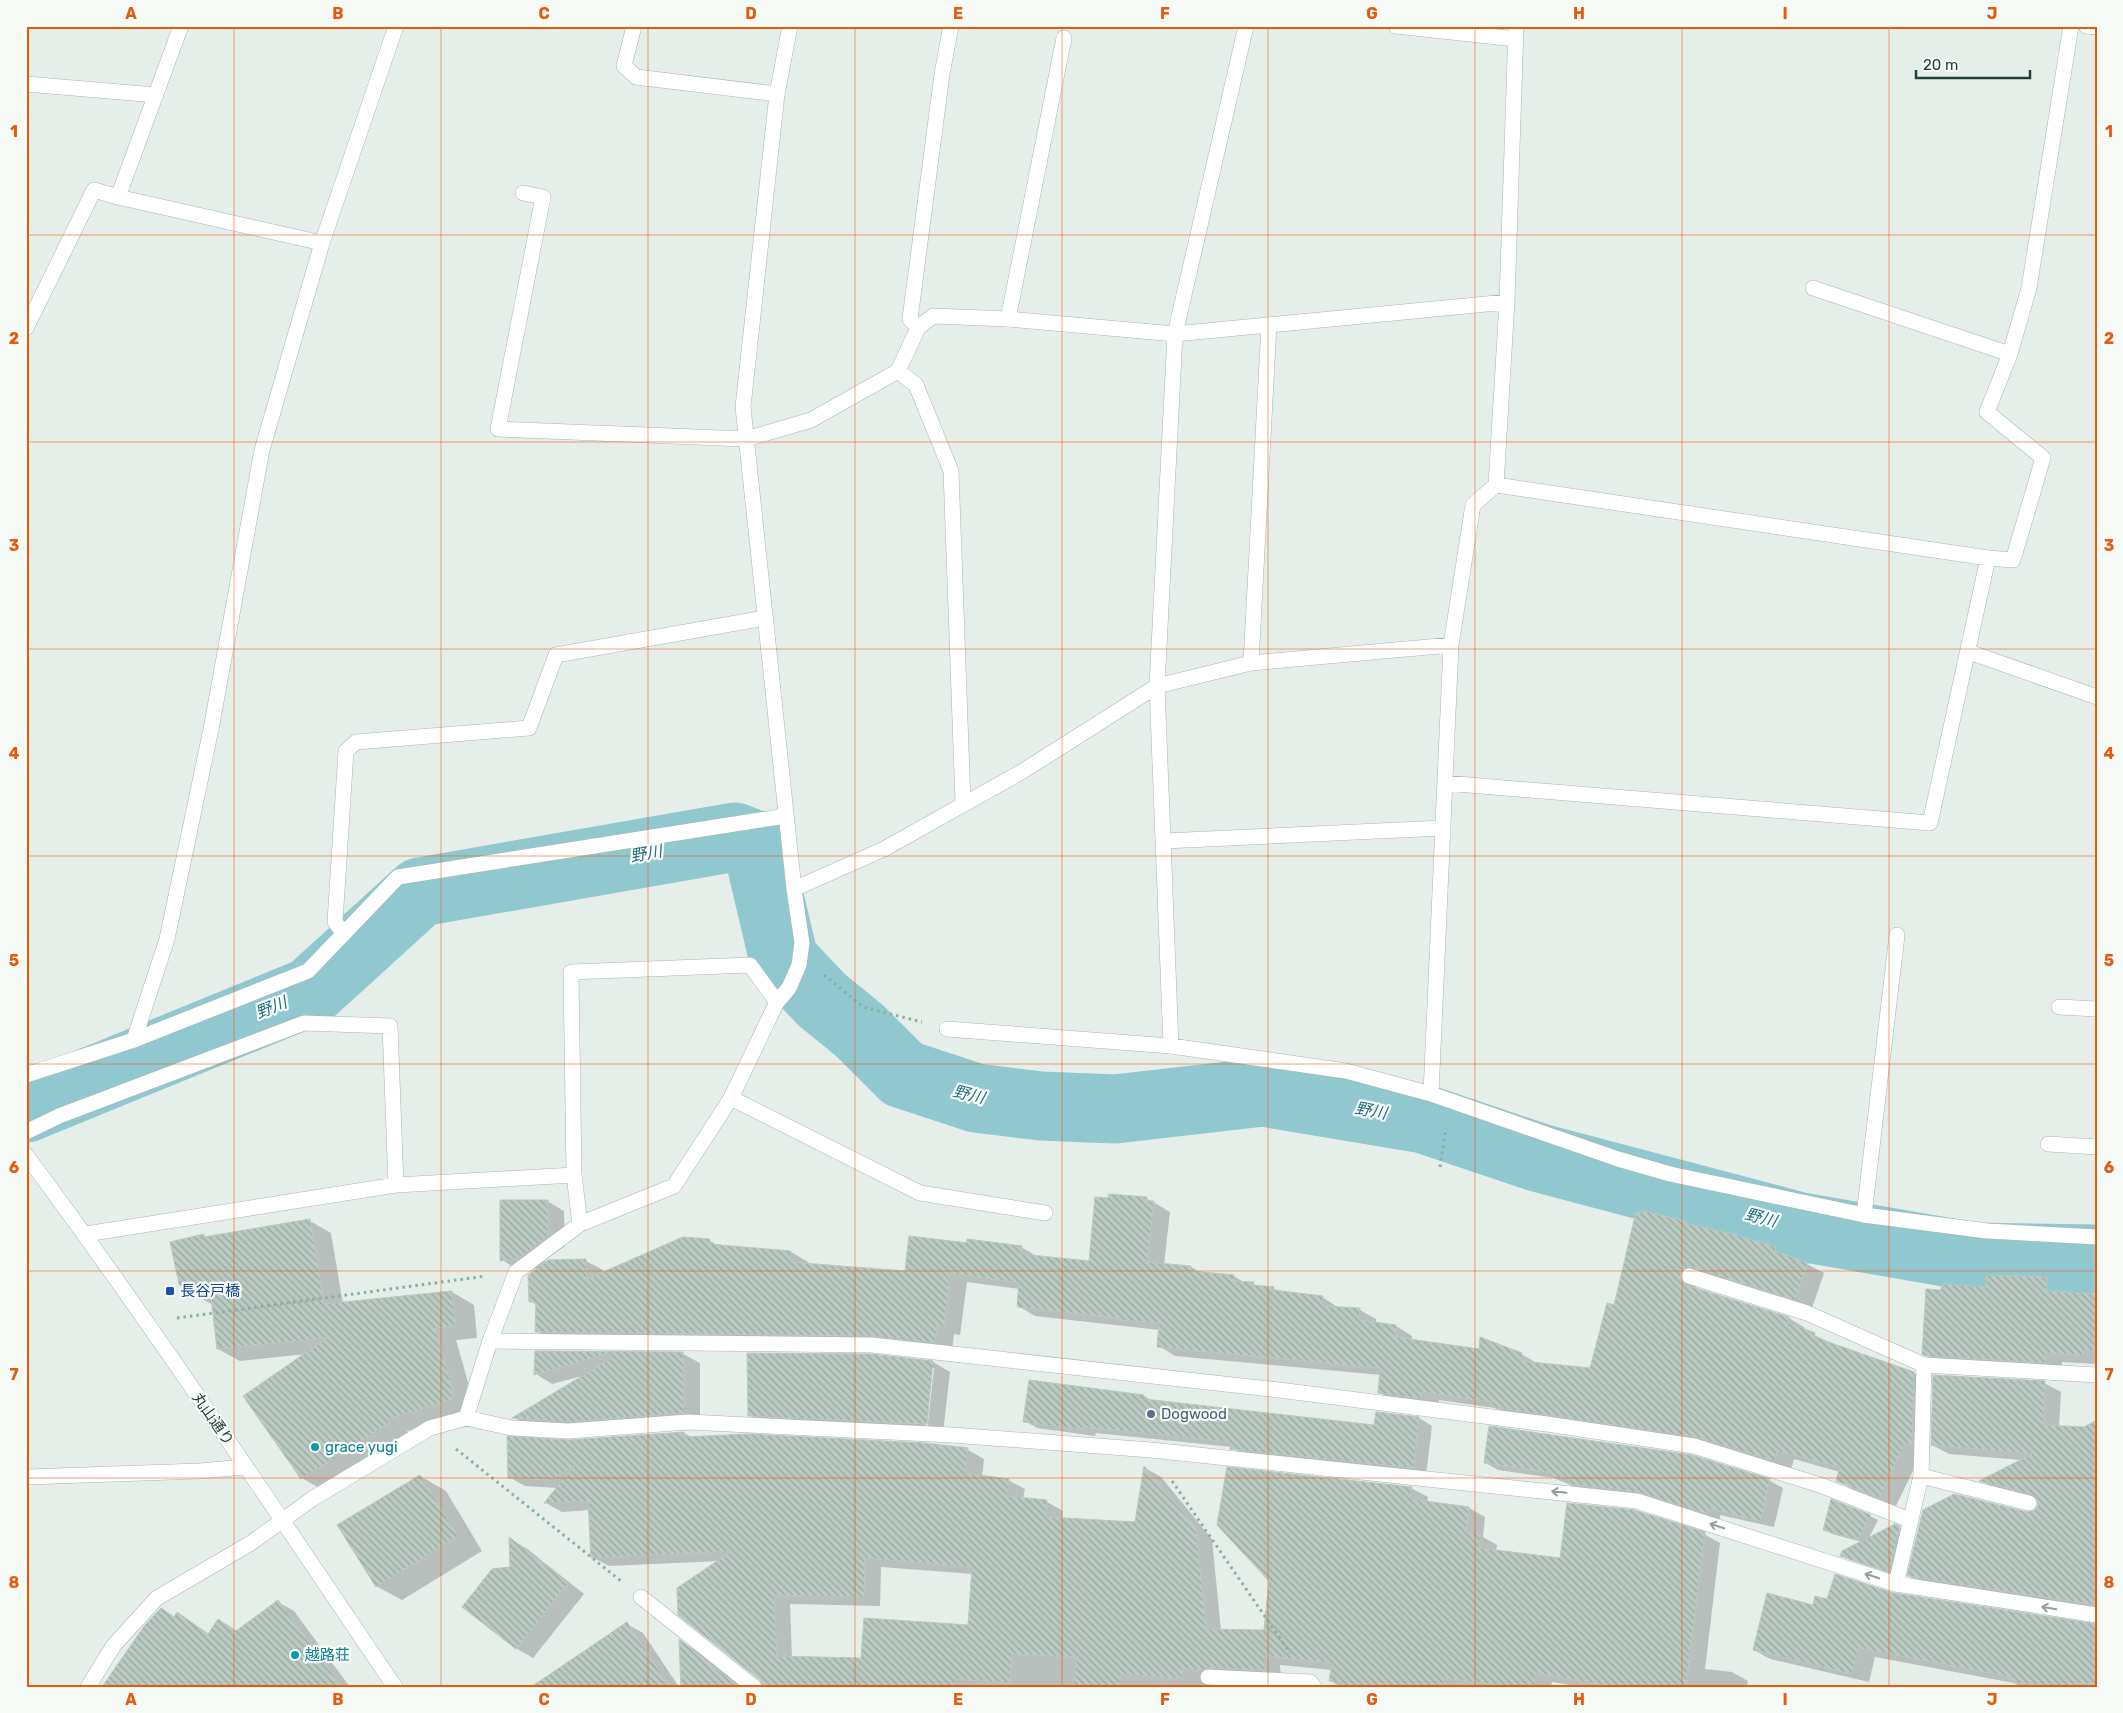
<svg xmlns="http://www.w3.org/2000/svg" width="2123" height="1713" font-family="Rubik,'Noto Sans JP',sans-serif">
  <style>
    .shadow { fill: #0003; fill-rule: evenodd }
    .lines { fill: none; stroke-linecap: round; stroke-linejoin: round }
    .river { stroke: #91c8d0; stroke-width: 69 }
    .building { fill: url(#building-back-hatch); stroke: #b9c8c1; fill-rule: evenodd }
    .lane-casing { stroke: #a8b6b1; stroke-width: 16 }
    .street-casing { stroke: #a8b6b1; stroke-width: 16 }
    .secondary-casing { stroke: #a5b9b2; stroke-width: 16 }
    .path { stroke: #88b0a2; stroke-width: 3; stroke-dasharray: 2.5 4; stroke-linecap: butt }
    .lane { stroke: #fff; stroke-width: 15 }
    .street { stroke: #fff; stroke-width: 15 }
    .secondary { stroke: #fff; stroke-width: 15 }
    .oneway { stroke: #92a09c }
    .grid { fill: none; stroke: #e8590c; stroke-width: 1; stroke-opacity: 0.55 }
    .transit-dot { fill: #1a4fb4; stroke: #f7fbf8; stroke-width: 2 }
    .service-dot { fill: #5c6f8a; stroke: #f7fbf8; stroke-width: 2 }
    .culture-dot { fill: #0f9aa8; stroke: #f7fbf8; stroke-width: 2 }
    .labels { text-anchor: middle; stroke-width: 4.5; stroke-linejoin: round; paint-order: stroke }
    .transit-label { font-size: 15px; fill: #164399; stroke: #f7fbf8; text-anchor: start }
    .service-label { font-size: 15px; fill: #4e5e75; stroke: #f7fbf8; text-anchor: start }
    .street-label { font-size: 15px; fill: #254038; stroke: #f7fbf8 }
    .culture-label { font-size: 15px; fill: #0d838f; stroke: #f7fbf8; text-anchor: start }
    .water-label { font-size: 16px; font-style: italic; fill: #216e7a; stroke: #f7fbf8 }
    .neatline { fill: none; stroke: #e8590c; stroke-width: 2 }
    .grid-label { font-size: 16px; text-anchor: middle; font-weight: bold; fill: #e8590c }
  </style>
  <defs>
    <pattern id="building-back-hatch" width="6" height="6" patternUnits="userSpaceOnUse" patternTransform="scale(1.25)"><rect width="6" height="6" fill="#bbc9c3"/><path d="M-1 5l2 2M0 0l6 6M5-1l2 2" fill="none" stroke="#98a59f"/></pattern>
  </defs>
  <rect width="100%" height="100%" fill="#e6eeea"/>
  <path class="shadow" d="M 1146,1198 L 1170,1212 L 1164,1265 L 1191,1267 L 1203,1274 L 1234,1276 L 1245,1283 L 1273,1288 L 1280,1292 L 1322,1297 L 1339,1308 L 1360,1310 L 1376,1319 L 1376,1324 L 1396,1326 L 1412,1336 L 1412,1341 L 1521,1354 L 1539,1364 L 1590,1369 L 1615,1307 L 1644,1213 L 1735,1236 L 1776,1248 L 1824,1273 L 1812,1308 L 1697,1282 L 1696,1289 L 1789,1318 L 1805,1328 L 1804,1330 L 1831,1343 L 1914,1373 L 1931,1383 L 1922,1452 L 1896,1506 L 1854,1490 L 1838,1481 L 1840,1472 L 1794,1459 L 1791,1470 L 1509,1416 L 1495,1408 L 1439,1400 L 1438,1407 L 1396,1402 L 1379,1392 L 1381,1375 L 1175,1356 L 1159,1346 L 1160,1330 L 1035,1316 L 1018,1306 L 1020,1289 L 967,1282 L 960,1335 L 954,1334 L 952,1351 L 553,1341 L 537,1331 L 537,1305 L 531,1301 L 539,1268 L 518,1270 L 502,1260 L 547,1201 L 564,1211 L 565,1246 L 544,1261 L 586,1261 L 603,1270 L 603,1273 L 680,1238 L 709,1240 L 718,1246 L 791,1252 L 808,1262 L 807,1265 L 907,1272 L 968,1244 L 1021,1247 L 1038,1257 L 1090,1263 Z
    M 310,1221 L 331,1233 L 343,1304 L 452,1292 L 474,1305 L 477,1338 L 456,1340 L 473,1400 L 473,1412 L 407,1431 L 410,1436 L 324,1491 L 302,1478 L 306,1354 L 240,1361 L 218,1349 L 213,1305 L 192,1293 L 204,1236 L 207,1238 Z
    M 2046,1278 L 2063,1288 L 2063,1294 L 2097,1296 L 2097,1364 L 2062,1362 L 2062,1371 L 1940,1363 L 1923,1353 L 1942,1291 L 1988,1288 Z
    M 536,1352 L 683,1354 L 700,1363 L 700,1422 L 530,1427 L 515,1418 L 586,1375 L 552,1384 L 536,1374 Z
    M 871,1356 L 933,1362 L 950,1372 L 943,1433 L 766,1425 L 750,1415 ZM 931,1368 L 934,1368 L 927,1431 L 925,1430 Z
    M 2044,1383 L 2061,1392 L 2059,1427 L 2097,1430 L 2097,1612 L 1925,1585 L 1909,1576 L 2027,1513 L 2036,1511 L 2040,1500 L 1997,1490 L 1982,1481 L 2022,1460 L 1949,1454 L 1932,1445 Z
    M 1144,1396 L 1154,1402 L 1375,1426 L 1377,1413 L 1419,1418 L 1432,1426 L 1426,1475 L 1244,1455 L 1232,1447 L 1096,1433 L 1095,1436 L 1037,1428 L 1025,1421 Z
    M 684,1433 L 693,1438 L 968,1450 L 984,1459 L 982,1477 L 1008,1480 L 1025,1489 L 1023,1499 L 1047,1502 L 1063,1511 L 1062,1520 L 1136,1523 L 1145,1468 L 1161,1477 L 1212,1539 L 1221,1631 L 1265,1631 L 1411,1488 L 1428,1497 L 1427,1503 L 1469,1508 L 1485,1517 L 1483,1537 L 1497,1545 L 1496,1552 L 1561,1559 L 1704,1534 L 1720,1543 L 1705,1669 L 1732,1672 L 1748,1681 L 1747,1687 L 1582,1687 L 1552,1682 L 1551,1687 L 1341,1687 L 1331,1681 L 1332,1670 L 1280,1665 L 1281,1679 L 1216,1682 L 1216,1687 L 764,1687 L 720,1561 L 609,1566 L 592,1557 L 590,1510 L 562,1512 L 546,1503 L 558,1488 L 525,1486 L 509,1477 L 569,1442 ZM 881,1567 L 973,1574 L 969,1626 L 863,1660 L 792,1658 L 790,1604 L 880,1606 Z
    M 1692,1456 L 1770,1481 L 1783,1488 L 1774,1527 L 1720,1515 L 1720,1520 L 1584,1491 L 1554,1478 L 1498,1470 L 1486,1463 Z
    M 420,1476 L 446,1491 L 482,1551 L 402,1600 L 376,1586 Z
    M 1870,1516 L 1878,1520 L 1869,1538 L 1899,1527 L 1907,1532 L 1897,1576 L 1850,1560 L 1842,1556 L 1862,1542 L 1832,1534 L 1824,1529 Z
    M 510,1539 L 526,1548 L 584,1594 L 533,1658 L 516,1648 Z
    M 1894,1594 L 2097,1625 L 2097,1687 L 2021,1687 L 2014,1683 L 1875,1657 L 1869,1682 L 1770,1659 L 1754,1650 L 1814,1606 L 1828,1601 Z
    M 278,1602 L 294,1611 L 350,1687 L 103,1687 L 161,1609 L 175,1617 L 178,1614 L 209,1634 L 218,1621 L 237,1632 Z
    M 627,1624 L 643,1633 L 679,1687 L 548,1687 Z
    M 681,1642 L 696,1650 L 741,1687 L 682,1687 Z"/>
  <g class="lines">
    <path class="river" d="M 26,1108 L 310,992 L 420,892 L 735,837 L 757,846 L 784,960 L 822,1000 L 860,1031 L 903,1074 L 976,1098 L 1041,1106 L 1115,1109 L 1263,1092 L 1424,1119 L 1540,1158 L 1801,1227 L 1974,1257 L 2097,1259"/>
  </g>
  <path class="building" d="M 1109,1194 L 1147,1197 L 1146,1201 L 1154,1201 L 1147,1262 L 1191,1266 L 1191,1271 L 1234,1275 L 1234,1281 L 1254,1282 L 1253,1285 L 1274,1287 L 1273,1290 L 1323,1296 L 1322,1306 L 1360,1308 L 1359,1320 L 1396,1325 L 1395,1337 L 1479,1349 L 1480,1337 L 1522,1353 L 1521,1361 L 1590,1368 L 1607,1303 L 1614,1305 L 1636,1212 L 1643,1213 L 1643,1211 L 1686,1221 L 1685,1223 L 1736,1235 L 1776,1247 L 1775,1251 L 1808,1263 L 1795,1300 L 1692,1267 L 1682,1269 L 1680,1278 L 1686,1285 L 1789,1317 L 1787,1322 L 1815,1333 L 1814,1337 L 1914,1372 L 1912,1444 L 1905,1443 L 1879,1498 L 1836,1481 L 1840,1467 L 1777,1451 L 1775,1461 L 1696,1437 L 1491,1407 L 1492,1402 L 1422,1392 L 1421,1399 L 1378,1393 L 1380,1368 L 1157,1347 L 1159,1323 L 1120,1320 L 1120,1318 L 1017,1307 L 1019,1283 L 950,1273 L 944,1326 L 937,1326 L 935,1343 L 872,1336 L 535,1332 L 536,1302 L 529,1302 L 528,1275 L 548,1260 L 586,1259 L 587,1279 L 683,1237 L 710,1239 L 709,1244 L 791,1251 L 790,1262 L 905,1271 L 909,1236 L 967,1243 L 967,1239 L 1022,1246 L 1021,1254 L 1089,1261 L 1095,1197 L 1108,1198 Z
    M 500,1200 L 548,1200 L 548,1236 L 517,1259 L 500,1261 Z
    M 310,1219 L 324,1304 L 452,1291 L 456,1326 L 435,1328 L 452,1387 L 452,1400 L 387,1419 L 389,1423 L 301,1479 L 243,1396 L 327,1338 L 217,1349 L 210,1289 L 191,1294 L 179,1284 L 170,1242 L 204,1234 L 204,1237 Z
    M 1986,1275 L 2047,1277 L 2046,1291 L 2097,1294 L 2097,1351 L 2083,1350 L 2083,1355 L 2046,1353 L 2046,1363 L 1926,1356 L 1922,1354 L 1926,1289 L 1941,1290 L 1942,1284 L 1986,1287 Z
    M 535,1351 L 683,1352 L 684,1413 L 568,1422 L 512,1418 L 612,1358 L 610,1353 L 534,1375 Z
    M 747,1353 L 871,1354 L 933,1361 L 927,1424 L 748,1416 Z
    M 1933,1375 L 2045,1381 L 2043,1425 L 2084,1427 L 2097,1420 L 2097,1605 L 1907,1576 L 1923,1510 L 1954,1494 L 2027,1512 L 2035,1510 L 2038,1505 L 2036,1497 L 2031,1494 L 1979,1481 L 2032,1454 L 1931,1445 Z
    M 1029,1380 L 1144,1395 L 1144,1399 L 1374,1425 L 1376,1412 L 1419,1417 L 1414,1468 L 1230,1449 L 1231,1442 L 1083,1427 L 1083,1430 L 1023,1422 Z
    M 1489,1426 L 1692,1455 L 1770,1479 L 1761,1521 L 1707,1508 L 1707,1514 L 1638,1492 L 1569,1484 L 1570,1479 L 1548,1476 L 1548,1472 L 1484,1463 Z
    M 684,1432 L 684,1437 L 749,1434 L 925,1443 L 968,1448 L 965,1473 L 1009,1479 L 1007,1496 L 1047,1500 L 1046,1517 L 1135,1522 L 1144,1466 L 1196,1528 L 1206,1629 L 1264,1630 L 1269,1581 L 1217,1525 L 1227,1467 L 1412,1487 L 1410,1499 L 1469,1507 L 1466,1532 L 1481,1534 L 1479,1548 L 1560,1558 L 1567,1503 L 1635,1510 L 1705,1532 L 1686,1687 L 1615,1687 L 1536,1673 L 1534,1687 L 1515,1687 L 1444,1678 L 1443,1687 L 1342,1687 L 1342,1683 L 1329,1681 L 1332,1663 L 1264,1656 L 1265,1670 L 1208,1668 L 1203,1670 L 1182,1669 L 1182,1679 L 1121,1674 L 1119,1687 L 1073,1687 L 1076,1657 L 1012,1654 L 1010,1683 L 955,1679 L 955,1687 L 763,1687 L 760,1680 L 678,1615 L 677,1588 L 732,1551 L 591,1558 L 588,1501 L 544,1503 L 574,1466 L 551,1480 L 508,1478 L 507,1436 L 569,1440 ZM 865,1558 L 972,1567 L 968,1625 L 864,1618 L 861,1658 L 777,1656 L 774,1595 L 864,1597 Z
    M 420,1475 L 458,1536 L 376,1587 L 337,1525 Z
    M 1831,1499 L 1871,1515 L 1858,1540 L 1823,1530 Z
    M 1895,1524 L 1900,1526 L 1889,1572 L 1840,1556 L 1842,1551 Z
    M 509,1537 L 568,1583 L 516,1649 L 462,1607 L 492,1569 L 510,1567 Z
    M 1835,1574 L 1894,1593 L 2097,1624 L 2097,1684 L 2075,1683 L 2075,1687 L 2054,1687 L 2011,1682 L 2011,1677 L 1859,1648 L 1852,1674 L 1753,1650 L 1767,1593 L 1813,1605 L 1815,1596 L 1827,1599 Z
    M 278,1600 L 342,1687 L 102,1687 L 145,1625 L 161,1608 L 174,1617 L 177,1612 L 208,1634 L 218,1619 L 236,1631 Z
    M 627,1622 L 670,1687 L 531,1687 Z
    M 679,1639 L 739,1687 L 681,1687 Z"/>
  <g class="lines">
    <g class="lane-casing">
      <path id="lane" d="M 634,26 L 624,66 L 636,77 L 777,94
        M 26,84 L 156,95
        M 523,193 L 543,197 L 498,429 L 746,439
        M 118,197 L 181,26
        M 1813,288 L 2010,354
        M 1008,319 L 1064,38
        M 26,328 L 94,190 L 118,197 L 322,243
        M 918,328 L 910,319 L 942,74 L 951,26
        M 1988,558 L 2013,560 L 2043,458 L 1987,412 L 2010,354 L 2029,288 L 2071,26
        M 1969,652 L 2097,697
        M 1251,663 L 1269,325
        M 1164,841 L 1443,828
        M 344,934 L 335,922 L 346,751 L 356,742 L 529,728 L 556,655 L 765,618
        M 2059,1007 L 2097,1009
        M 947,1029 L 1171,1046
        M 134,1040 L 308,971 L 398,877 L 786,816
        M 26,1075 L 134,1040 L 167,939 L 189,834
        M 731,1098 L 920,1193 L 1045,1213
        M 2048,1144 L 2097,1147
        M 574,1175 L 571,972 L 750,965 L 777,1002
        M 1864,1215 L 1897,935
        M 1689,1276 L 1807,1313 L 1924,1365
        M 490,1341 L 872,1345 L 1279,1390 L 1547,1424 L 1694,1446 L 1820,1485 L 1910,1520
        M 1921,1476 L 2029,1503
        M 1208,1677 L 1310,1682 L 1314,1687"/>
    </g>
    <g class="street-casing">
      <path id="street" d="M 1246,26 L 1175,334 L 1157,686 L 1171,1046 L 1346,1071 L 1431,1094 L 1618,1159 L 1670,1174 L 1864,1215 L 1987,1231 L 2097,1237
        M 1396,26 L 1516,39
        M 2086,26 L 2097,27
        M 898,371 L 916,385 L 951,471 L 963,803
        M 746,439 L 811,420 L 898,371 L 918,328 L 933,316 L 1008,319 L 1175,334 L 1507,302
        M 1445,783 L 1930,823 L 1988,558 L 1496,485
        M 189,834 L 211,729 L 262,450 L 322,243 L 396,26
        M 794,889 L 884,849 L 1023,771 L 1157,686 L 1251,663 L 1451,645
        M 1431,1094 L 1451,645 L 1473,505 L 1496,485 L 1507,302 L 1516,26
        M 26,1132 L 59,1116 L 304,1023 L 390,1026 L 396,1185
        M 86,1234 L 396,1185 L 574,1175 L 580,1224
        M 466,1418 L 490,1341 L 516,1272 L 580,1224 L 674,1186 L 731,1098 L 777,1002 L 789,988 L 799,965 L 802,943 L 794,889 L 743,407 L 777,94 L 790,26
        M 26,1477 L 200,1471 L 245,1467
        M 1896,1584 L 1921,1476 L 1924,1365 L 2097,1375
        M 641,1597 L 754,1687
        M 88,1687 L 114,1645 L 157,1598 L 251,1543 L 312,1499 L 430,1428 L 466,1418 L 512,1428 L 568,1431 L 688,1422 L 952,1435 L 1151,1450 L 1637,1501 L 1896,1584 L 2097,1615"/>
    </g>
    <g class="secondary-casing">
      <path id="secondary" d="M 26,1155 C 155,1328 274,1509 395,1687"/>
    </g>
    <path class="path" d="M 824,975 L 863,1007 L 922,1022
      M 1440,1167 L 1446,1128
      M 177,1318 L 486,1276
      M 456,1449 L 621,1581
      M 1172,1481 L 1290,1653"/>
    <use href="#lane" class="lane"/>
    <use href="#street" class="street"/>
    <use href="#secondary" class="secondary"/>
  </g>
  <defs><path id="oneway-shaft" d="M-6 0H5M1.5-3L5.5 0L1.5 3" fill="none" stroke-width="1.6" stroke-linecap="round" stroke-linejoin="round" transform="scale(1.25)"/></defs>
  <g class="oneway">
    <use href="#oneway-shaft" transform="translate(1559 1492) rotate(-174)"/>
    <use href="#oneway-shaft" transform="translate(1717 1526) rotate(-162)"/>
    <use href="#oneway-shaft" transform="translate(1872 1576) rotate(-162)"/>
    <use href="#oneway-shaft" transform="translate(2049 1608) rotate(-171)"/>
  </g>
  <path class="grid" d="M 234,26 L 234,1687M 441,26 L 441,1687M 648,26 L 648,1687M 855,26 L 855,1687M 1062,26 L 1062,1687M 1268,26 L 1268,1687M 1475,26 L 1475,1687M 1682,26 L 1682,1687M 1889,26 L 1889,1687M 26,235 L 2097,235M 26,442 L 2097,442M 26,649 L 2097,649M 26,856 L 2097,856M 26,1064 L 2097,1064M 26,1271 L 2097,1271M 26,1478 L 2097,1478"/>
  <rect class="transit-dot" x="165" y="1286" width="10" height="10" rx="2.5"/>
  <circle class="service-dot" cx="1151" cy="1414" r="5"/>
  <g class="culture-dot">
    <circle cx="315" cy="1447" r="5"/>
    <circle cx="295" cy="1655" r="5"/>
  </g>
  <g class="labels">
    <g class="transit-label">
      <text x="180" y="1296">長谷戸橋</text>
    </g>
    <g class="service-label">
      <text x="1161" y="1419">Dogwood</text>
    </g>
    <g class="street-label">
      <text transform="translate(213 1419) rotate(55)" y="5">丸山通り</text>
    </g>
    <g class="culture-label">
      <text x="325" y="1452">grace yugi</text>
      <text x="305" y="1660">越路荘</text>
    </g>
    <g class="water-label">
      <text transform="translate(646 853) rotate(-10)" y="6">野川</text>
      <text transform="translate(271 1007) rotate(-22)" y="6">野川</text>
      <text transform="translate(969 1094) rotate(14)" y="6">野川</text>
      <text transform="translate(1371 1110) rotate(10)" y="6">野川</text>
      <text transform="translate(1761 1217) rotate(15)" y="6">野川</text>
    </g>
  </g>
  <rect width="2123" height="1713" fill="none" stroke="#f7fbf8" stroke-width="55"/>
  <path d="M1916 70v8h114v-8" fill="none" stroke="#254038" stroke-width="2.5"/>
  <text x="1923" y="70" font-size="15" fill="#254038" stroke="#f7fbf8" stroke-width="4" paint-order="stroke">20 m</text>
  <rect x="28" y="28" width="2068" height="1658" class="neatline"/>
  <g class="grid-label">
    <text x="131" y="19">A</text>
    <text x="338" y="19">B</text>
    <text x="544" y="19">C</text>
    <text x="751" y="19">D</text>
    <text x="958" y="19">E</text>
    <text x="1165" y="19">F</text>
    <text x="1372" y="19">G</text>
    <text x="1579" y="19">H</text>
    <text x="1785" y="19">I</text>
    <text x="1992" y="19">J</text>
    <text x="14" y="137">1</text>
    <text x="2109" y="137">1</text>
    <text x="14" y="344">2</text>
    <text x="2109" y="344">2</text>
    <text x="14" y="551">3</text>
    <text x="2109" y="551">3</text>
    <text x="14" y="759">4</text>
    <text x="2109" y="759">4</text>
    <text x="14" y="966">5</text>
    <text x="2109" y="966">5</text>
    <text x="14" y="1173">6</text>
    <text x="2109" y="1173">6</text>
    <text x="14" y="1380">7</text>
    <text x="2109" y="1380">7</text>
    <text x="14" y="1588">8</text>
    <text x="2109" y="1588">8</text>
    <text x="131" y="1705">A</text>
    <text x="338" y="1705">B</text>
    <text x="544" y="1705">C</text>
    <text x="751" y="1705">D</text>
    <text x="958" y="1705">E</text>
    <text x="1165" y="1705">F</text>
    <text x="1372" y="1705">G</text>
    <text x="1579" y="1705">H</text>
    <text x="1785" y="1705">I</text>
    <text x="1992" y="1705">J</text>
  </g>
</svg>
